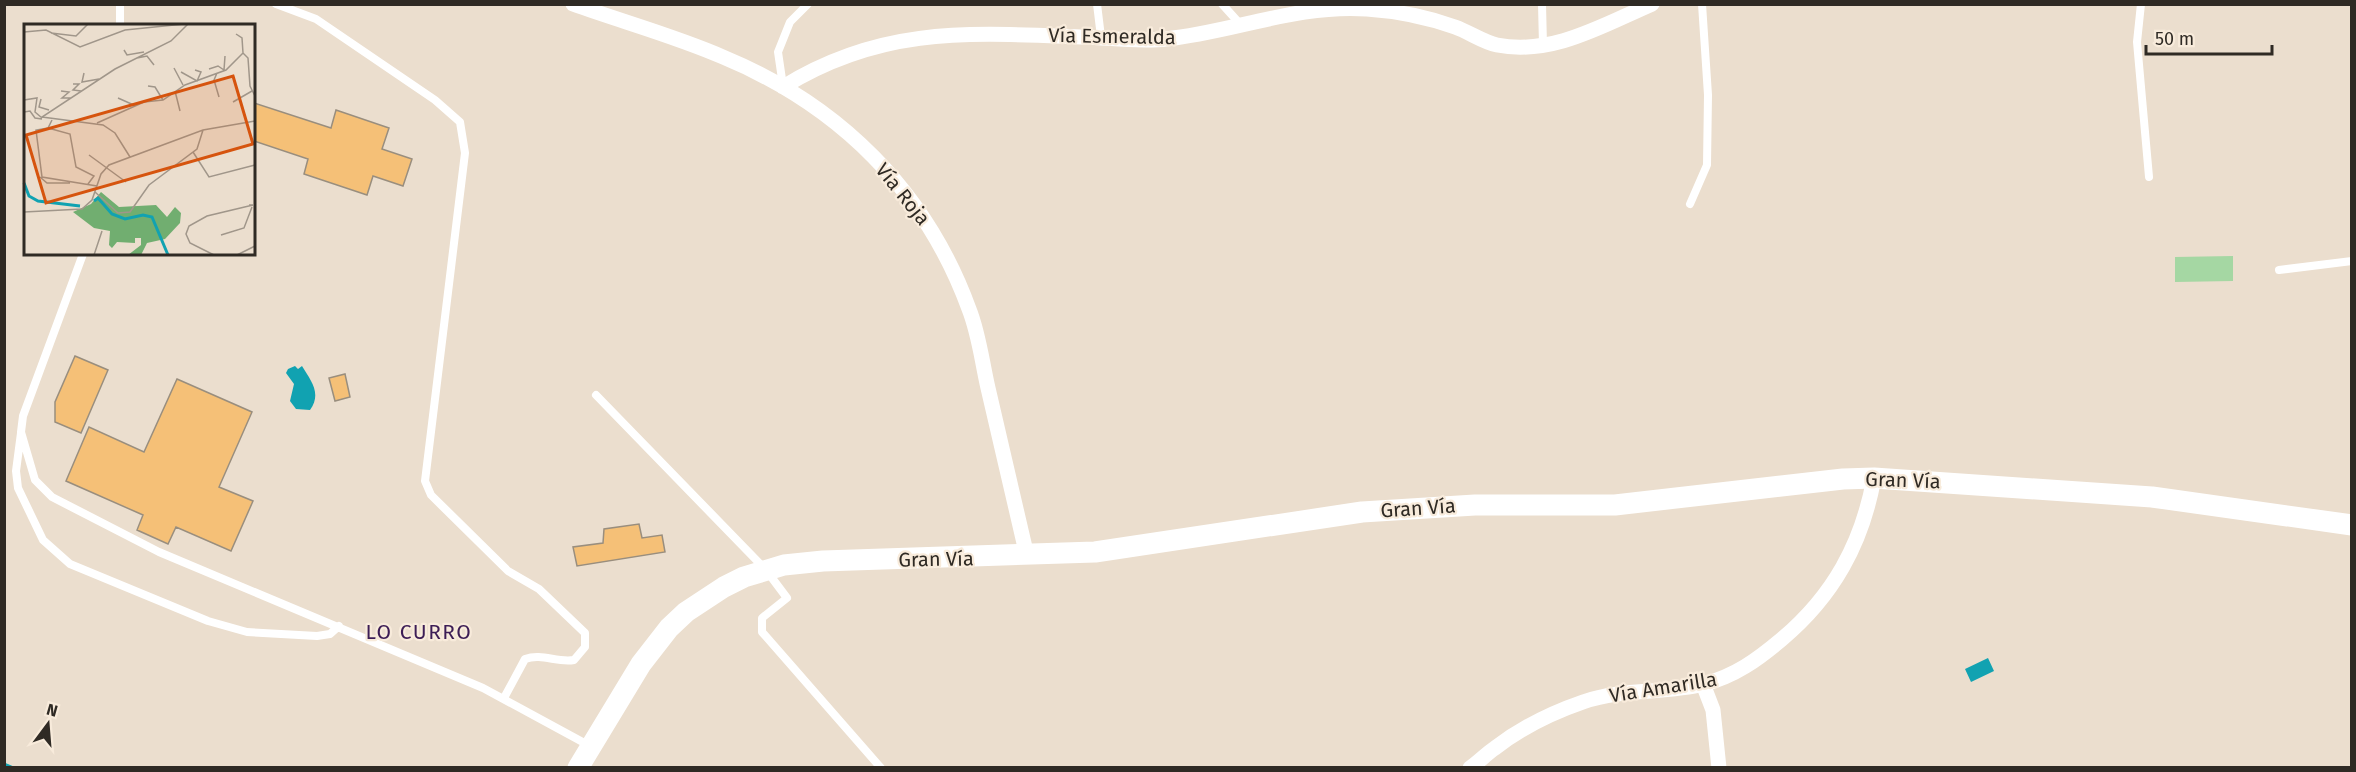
<svg xmlns="http://www.w3.org/2000/svg" width="2356" height="772" font-family="'Fira Sans',sans-serif">
  <style>
    .green { fill: #a5d7a3 }
    .water { fill: #11a2b1 }
    .lines { fill: none; stroke-linecap: round; stroke-linejoin: round }
    .stream { stroke: #11a2b1; stroke-width: 5 }
    .building { fill: #f5c077; stroke: #998e7e; stroke-width: 1.5 }
    .service { stroke: #fff; stroke-width: 8 }
    .minor { stroke: #fff; stroke-width: 15 }
    .secondary { stroke: #fff; stroke-width: 21 }
    .labels { text-anchor: middle; stroke-width: 4.5; stroke-linejoin: round; paint-order: stroke }
    .street-label { font-size: 20px; fill: #2f2a24; stroke: #f8ebdb }
    .neighbourhood-label { font-size: 21px; letter-spacing: 1.5px; fill: #3c1d55; stroke: #f8ebdb }
    .inset-river { fill: none; stroke: #11a2b1; stroke-width: 3 }
    .inset-road { fill: none; stroke: #a0968a; stroke-width: 1.5 }
    .view { fill: #d6540e; fill-opacity: 0.15; stroke: #d6540e; stroke-width: 3 }
    .inset-edge { fill: none; stroke: #2f2a24; stroke-width: 3 }
  </style>
  <rect width="100%" height="100%" fill="#ebdece"/>
  <path class="green" d="M 2233,256 L 2233,281 L 2175,282 L 2175,257 Z"/>
  <path class="water" d="M 295,366 L 298,369 L 302,366 C 311,381 322,393 310,410 L 296,409 L 290,401 L 294,384 L 286,373 L 288,369 Z
    M 1988,658 L 1994,671 L 1971,682 L 1965,669 Z"/>
  <g class="lines">
    <path class="stream" d="M 4,765 L 11,768"/>
  </g>
  <path class="building" d="M 254,103 L 331,128 L 336,110 L 389,128 L 382,149 L 412,159 L 403,186 L 373,176 L 367,195 L 304,174 L 308,159 L 254,141 Z
    M 75,356 L 108,370 L 81,433 L 55,422 L 55,402 Z
    M 345,374 L 350,397 L 335,401 L 329,378 Z
    M 177,379 L 252,412 L 219,487 L 253,501 L 231,551 L 176,527 L 168,544 L 137,530 L 143,515 L 66,481 L 89,427 L 144,452 Z
    M 639,524 L 642,538 L 662,535 L 665,552 L 577,566 L 573,547 L 603,543 L 604,529 Z"/>
  <g class="lines">
    <path class="service" d="M 120,4 L 120,26
      M 276,4 L 316,19 L 435,100 L 460,122 L 465,153 L 425,481 L 431,495 L 508,571 L 539,589 L 585,633 L 585,647 L 574,660 C 557,663 542,653 525,659 L 504,698
      M 1097,4 L 1101,37
      M 1222,4 L 1241,25
      M 1542,4 L 1543,45
      M 2141,4 L 2137,42 L 2149,177
      M 783,86 L 778,52 L 790,22 L 808,4
      M 1690,204 L 1707,165 L 1708,95 L 1702,4
      M 83,254 L 23,416 L 21,432 L 35,480 L 52,497 L 159,552 L 483,688 L 590,746
      M 2279,270 L 2352,261
      M 596,395 L 766,570 L 787,598 L 762,618 L 762,632 L 881,768
      M 21,433 L 16,471 L 18,488 L 43,540 L 70,564 L 208,621 L 247,632 L 317,636 L 330,634 L 339,626"/>
    <path class="minor" d="M 573,4 C 623,22 675,36 723,57 C 839,105 926,191 969,309 C 979,334 982,362 988,388 C 1001,444 1014,500 1027,556
      M 783,87 C 883,25 972,33 1085,37 C 1111,38 1140,42 1166,39 C 1234,32 1297,4 1367,9 C 1397,11 1427,17 1455,27 C 1469,32 1483,42 1497,45 C 1552,56 1603,25 1652,4
      M 1703,684 L 1713,710 L 1719,768
      M 1470,768 C 1479,762 1486,754 1495,748 C 1521,728 1551,713 1583,702 C 1623,688 1664,694 1704,684 C 1735,676 1757,660 1782,639 C 1833,596 1862,544 1874,478"/>
    <path class="secondary" d="M 578,768 L 641,664 L 669,628 L 686,612 L 724,587 L 744,577 L 784,565 L 823,561 L 1095,552 L 1362,512 L 1475,505 L 1615,505 L 1843,479 L 1874,478 L 2152,497 L 2352,525"/>
  </g>
  <g class="labels">
    <g class="street-label">
      <text transform="translate(1112 36) rotate(1)" y="7">Vía Esmeralda</text>
      <text transform="translate(903 194) rotate(51)" y="7">Vía Roja</text>
      <text transform="translate(1903 480) rotate(2)" y="7">Gran Vía</text>
      <text transform="translate(1418 508) rotate(-4)" y="7">Gran Vía</text>
      <text transform="translate(936 559) rotate(-1)" y="7">Gran Vía</text>
      <text transform="translate(1663 687) rotate(-9)" y="7">Vía Amarilla</text>
    </g>
    <g class="neighbourhood-label">
      <text x="419" y="639">LO CURRO</text>
    </g>
  </g>
  <g transform="translate(24 24)">
    <rect width="231" height="231" fill="#ebdece"/>
    <path d="M 77,168 L 95,183 L 132,181 L 143,193 L 151,183 L 157,189 L 156,199 L 141,215 L 123,219 L 117,231 L 104,231 L 117,221 L 117,214 L 111,214 L 111,219 L 93,218 L 88,224 L 85,221 L 86,207 L 70,204 L 49,188 L 67,180 Z" fill="#71ae70"/>
    <path class="inset-river" d="M 0,159 L 5,172 L 14,177 L 56,182M 70,177 L 74,174 L 88,190 L 101,195 L 119,191 L 128,193 L 144,231"/>
    <path class="inset-road" d="M 0,8 L 22,6 L 56,23 L 101,6 L 160,0M 27,9 L 52,12 L 64,0M 212,10 L 218,14 L 219,29M 100,26 L 103,31 L 120,28M 113,34 L 123,32 L 130,41M 150,44 L 159,61M 185,45 L 194,42 L 200,46 L 201,32M 157,48 L 173,57 L 177,48 L 171,46M 60,49 L 58,58 L 75,55M 193,49 L 190,56 L 195,73M 49,60 L 55,60 L 49,66 L 57,67M 124,62 L 131,63 L 139,76M 37,67 L 45,68 L 38,74 L 47,74M 151,67 L 156,87M 94,74 L 112,82M 17,75 L 15,83 L 25,86M 0,76 L 13,74 L 11,88 L 18,94M 209,78 L 228,67M 0,88 L 6,87 L 11,94 L 18,95M 28,96 L 24,104 L 12,106 L 18,153 L 73,162M 73,99 L 120,78 L 139,76 L 161,61 L 202,46 L 219,29 L 224,34 L 226,62 L 231,72M 24,104 L 46,110 L 52,143 L 70,152 L 64,160M 169,128 L 185,153 L 231,141M 65,131 L 102,158M 106,133 L 91,109 L 79,101 L 18,93 L 91,45 L 147,17 L 164,0M 16,153 L 23,159 L 46,159M 71,168 L 94,189 L 106,188 L 125,161 L 173,125 L 179,106M 0,188 L 58,185 L 68,176 L 77,150 L 85,141 L 179,106 L 231,97M 197,211 L 220,204 L 228,183M 70,231 L 78,207M 190,231 L 166,219 L 162,210 L 165,202 L 183,192 L 229,181 L 225,181M 213,231 L 231,222"/>
    <path class="view" d="M 209,52 L 229,120 L 22,179 L 2,111 Z"/>
    <rect width="231" height="231" class="inset-edge"/>
  </g>
  <rect width="2356" height="772" fill="none" stroke="#2f2a24" stroke-width="12"/>
  <g transform="translate(48 724) rotate(16)" stroke="#f8ebdb" stroke-width="4.5" paint-order="stroke">
  <path d="M0-4.5L10 22L0 15L-10 22Z" fill="#2f2a24"/>
  <text y="-9" font-size="16" font-weight="bold" text-anchor="middle" fill="#2f2a24">N</text>
  </g>
  <path d="M2146 45v9h126v-9" fill="none" stroke="#2f2a24" stroke-width="3"/>
  <text x="2155" y="45" font-size="18" fill="#2f2a24" stroke="#f8ebdb" stroke-width="4.5" paint-order="stroke">50 m</text>
</svg>
